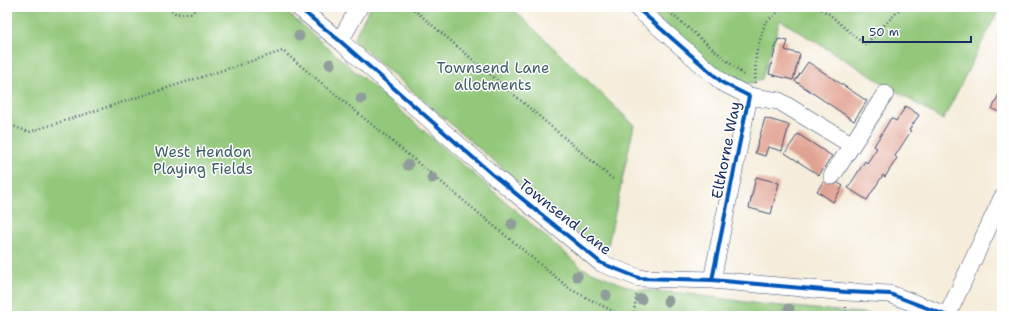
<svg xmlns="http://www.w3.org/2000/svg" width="1009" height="323" font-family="'Shantell Sans',sans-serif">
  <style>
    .green { fill: #93c87a; stroke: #577c6c }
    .building { fill: #e1a392 }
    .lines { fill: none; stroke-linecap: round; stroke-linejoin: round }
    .minor-casing { stroke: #3c4b70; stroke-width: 18 }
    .path { stroke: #3c4b70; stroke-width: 2.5; stroke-dasharray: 1 3; stroke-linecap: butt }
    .minor { stroke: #fff; stroke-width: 17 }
    .cycleway-casing { stroke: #fff; stroke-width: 6 }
    .cycleway { stroke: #0057b8; stroke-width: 4 }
    .tree { fill: #919d9a }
    .labels { text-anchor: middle; stroke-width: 3; stroke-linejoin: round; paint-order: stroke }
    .park-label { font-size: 15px; fill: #3f5d66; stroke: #fff }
    .street-label { font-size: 15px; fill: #1b2f5e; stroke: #fff }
  </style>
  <rect width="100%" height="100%" fill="#fff"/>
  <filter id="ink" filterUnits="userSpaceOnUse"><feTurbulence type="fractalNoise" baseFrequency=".025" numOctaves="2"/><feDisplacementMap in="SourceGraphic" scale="8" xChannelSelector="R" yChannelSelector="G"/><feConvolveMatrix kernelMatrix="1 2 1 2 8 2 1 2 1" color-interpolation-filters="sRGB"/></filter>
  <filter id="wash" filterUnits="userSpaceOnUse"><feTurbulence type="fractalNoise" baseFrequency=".012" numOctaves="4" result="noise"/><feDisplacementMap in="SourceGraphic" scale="16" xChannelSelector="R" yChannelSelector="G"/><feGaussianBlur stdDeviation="0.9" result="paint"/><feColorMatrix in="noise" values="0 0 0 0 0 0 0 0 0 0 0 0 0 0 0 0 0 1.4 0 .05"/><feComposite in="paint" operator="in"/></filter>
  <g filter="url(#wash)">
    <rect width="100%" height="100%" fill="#f5ecd9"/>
    <path class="green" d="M 7,7 L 281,7 L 582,268 L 637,290 L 682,293 L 760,304 L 872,314 L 937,316 L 7,316 Z
      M 370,7 L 511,7 L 634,125 L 608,245 L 602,254 L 353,40 Z
      M 644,7 L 1000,7 L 943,120 L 780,20 L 762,79 C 750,85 742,85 730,81 Z"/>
    <g id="blocks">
      <path class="building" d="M 778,39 L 788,41 L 785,50 L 800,54 L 793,80 L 769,74 Z
        M 808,62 L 867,101 L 854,121 L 795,81 Z
        M 1002,88 L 1002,113 L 992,109 Z
        M 906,106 L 919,115 L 909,130 L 911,131 L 895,156 L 897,158 L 885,177 L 883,175 L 867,200 L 848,188 L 865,161 L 867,163 L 877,148 L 874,146 L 891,118 L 896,121 Z
        M 765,118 L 789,125 L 782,151 L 768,147 L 765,156 L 755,153 Z
        M 798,134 L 832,156 L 819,175 L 785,153 Z
        M 827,176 L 843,186 L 833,202 L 817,191 Z
        M 756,177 L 779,183 L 771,214 L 749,208 Z"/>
    </g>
  </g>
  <g filter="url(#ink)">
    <use href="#blocks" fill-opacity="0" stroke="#3c4b70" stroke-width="1"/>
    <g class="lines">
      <g class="minor-casing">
        <path id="minor" d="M 298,7 L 340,41 L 493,175 L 601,263 L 639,278 L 712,280 L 846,292 L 890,294 L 948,316
          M 636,7 L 723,83 L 749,96 L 712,280
          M 340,41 L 359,7
          M 749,96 L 779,101 L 852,145
          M 832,176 L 885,94
          M 947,316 L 1002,198"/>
      </g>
      <path class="path" d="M 169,7 L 176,14 L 191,13 L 199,7
        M 411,7 L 614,180
        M 663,7 L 744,75
        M 818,7 L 829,14 L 865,45 L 902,7
        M 755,83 L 756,54 L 765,23 L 784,7
        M 7,124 L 29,132 L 283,51 L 570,289 L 622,316
        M 846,307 L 846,316
        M 633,316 L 637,293"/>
      <use href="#minor" class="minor"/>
      <g class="cycleway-casing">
        <path id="cycleway" d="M 298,7 L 340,41 L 493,175 L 601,263 L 639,278 L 712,280 L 846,292 L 890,294 L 948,316
          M 636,7 L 723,83 L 749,96 L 712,280"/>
      </g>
      <use href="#cycleway" class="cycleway"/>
    </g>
    <g class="tree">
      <circle cx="299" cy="36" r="5.5"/>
      <circle cx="330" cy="64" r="5.5"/>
      <circle cx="361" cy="99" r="5.5"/>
      <circle cx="408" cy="165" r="5.5"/>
      <circle cx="432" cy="178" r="5.5"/>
      <circle cx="512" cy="224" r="5.5"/>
      <circle cx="577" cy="276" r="5.5"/>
      <circle cx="606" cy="295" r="5.5"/>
      <circle cx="641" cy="299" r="5.5"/>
      <circle cx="668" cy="301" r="5.5"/>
      <circle cx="789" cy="309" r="5.5"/>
    </g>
  </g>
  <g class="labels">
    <g class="park-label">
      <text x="493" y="73">Townsend Lane<tspan x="493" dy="17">allotments</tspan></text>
      <text x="203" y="157">West Hendon<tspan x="203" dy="17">Playing Fields</tspan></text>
    </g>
    <g class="street-label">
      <text transform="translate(726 150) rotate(-79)" y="5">Elthorne Way</text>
      <text transform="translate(565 217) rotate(38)" y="5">Townsend Lane</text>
    </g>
  </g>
  <rect width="1009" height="323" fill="none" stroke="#fff" stroke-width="24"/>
  <path d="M863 36v6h108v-6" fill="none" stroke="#1b2f5e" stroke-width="2"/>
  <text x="869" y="36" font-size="12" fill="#1b2f5e" stroke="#ffffff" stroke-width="3" paint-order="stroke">50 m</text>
</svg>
